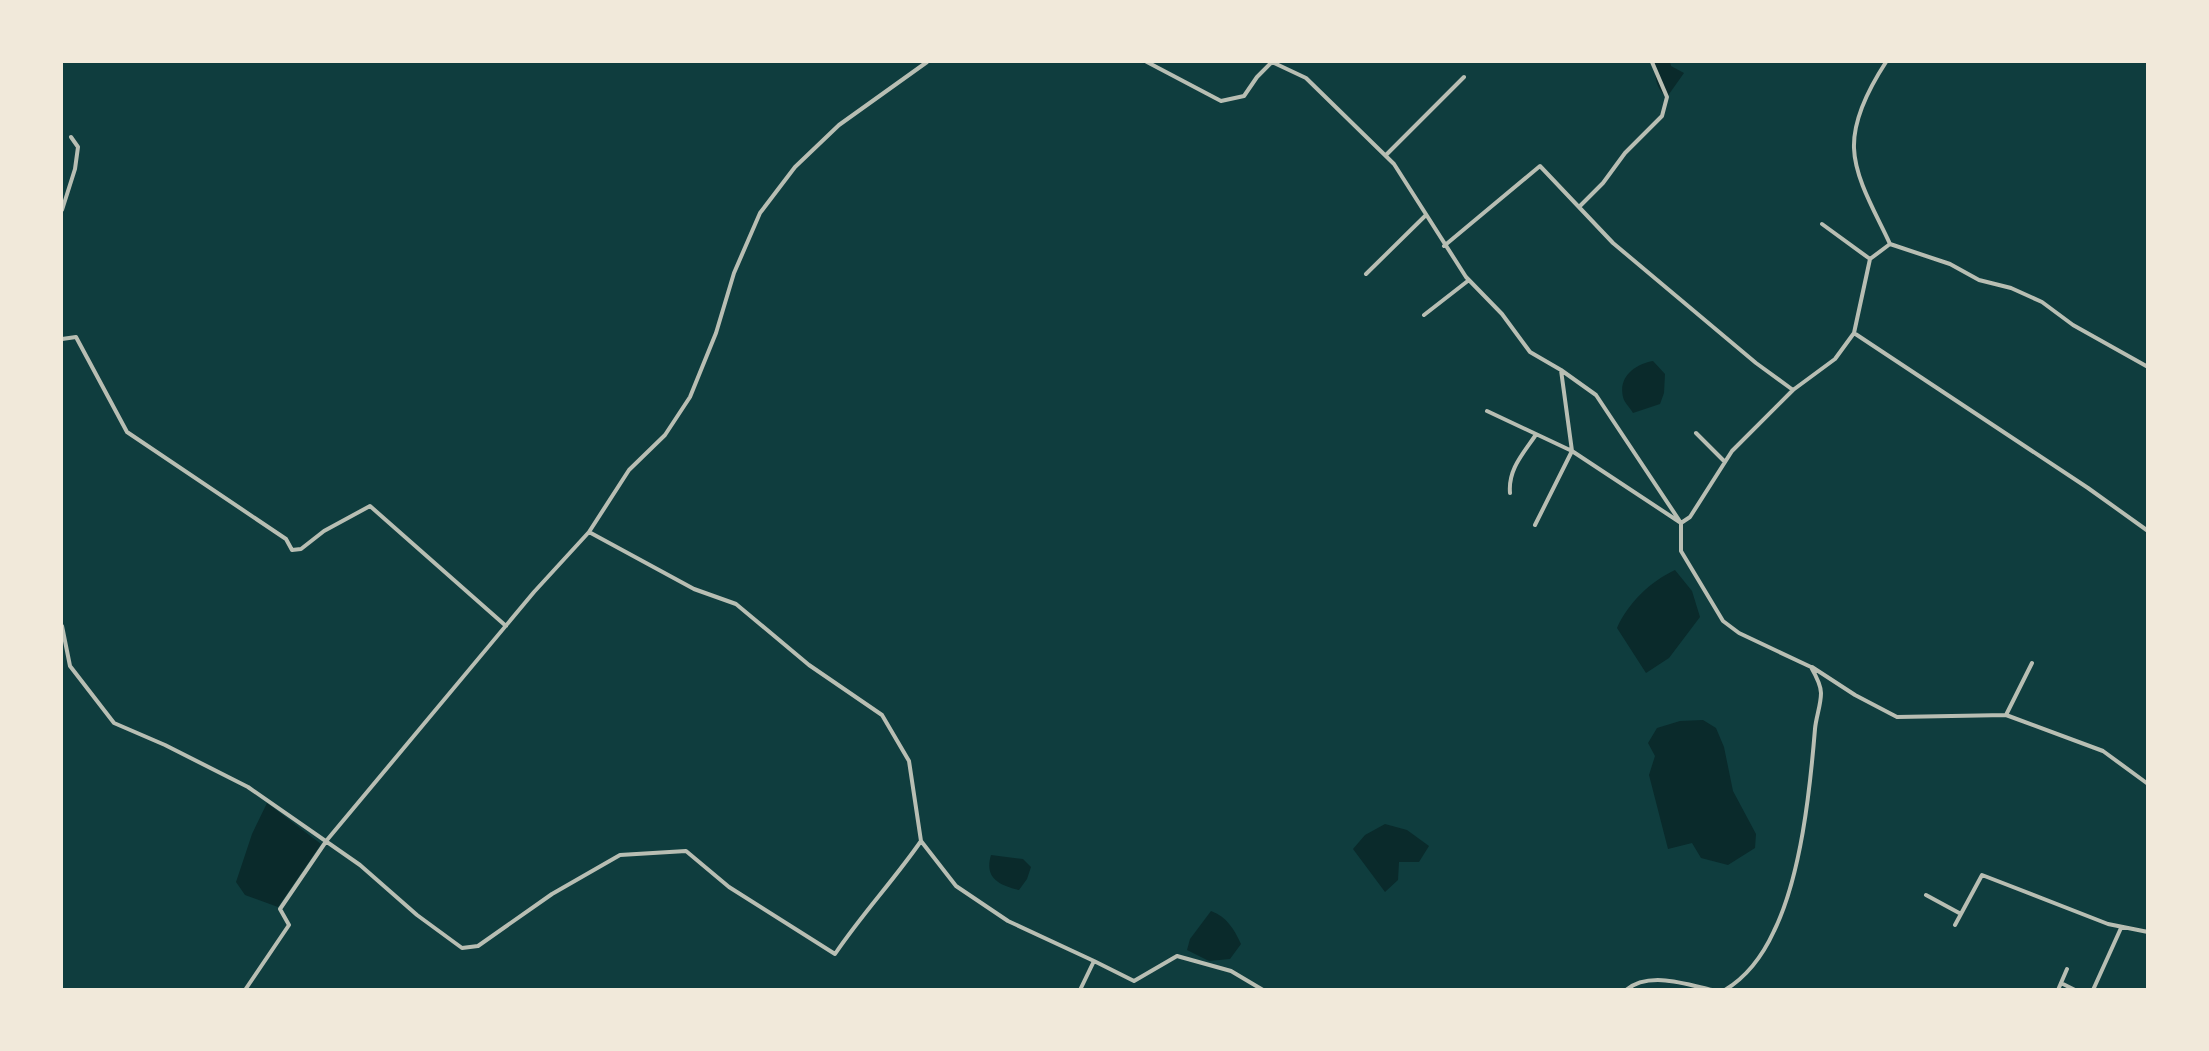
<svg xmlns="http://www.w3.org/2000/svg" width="2209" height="1051" font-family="'Public Sans',sans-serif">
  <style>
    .water { fill: #0a2a2b }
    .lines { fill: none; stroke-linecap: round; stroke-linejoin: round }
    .minor { stroke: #b8beb3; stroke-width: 4 }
  </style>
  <rect width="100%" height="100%" fill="#0f3d3e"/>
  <path class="water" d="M 1654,62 L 1670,62 L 1671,66 L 1684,73 L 1667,97 C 1654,87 1656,76 1654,62 Z
    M 1653,361 L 1665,374 L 1664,393 L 1660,404 L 1633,413 C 1630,408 1624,402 1623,397 C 1618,376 1636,364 1653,361 Z
    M 1675,570 L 1692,591 L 1700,617 L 1669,658 L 1646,673 L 1617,628 C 1628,603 1651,581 1675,570 Z
    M 1703,720 L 1716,728 L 1724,747 L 1733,791 L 1756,834 L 1755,848 L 1728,865 L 1701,858 L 1692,843 L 1668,849 L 1649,775 L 1655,756 L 1648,743 L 1657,728 L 1680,721 Z
    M 267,803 L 321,844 L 278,907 L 245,895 L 236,882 L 252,834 Z
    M 1385,824 L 1407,830 L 1429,846 L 1419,862 L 1399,862 L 1398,880 L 1385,892 L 1353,849 L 1365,835 Z
    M 991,855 L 1023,859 L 1031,867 L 1027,879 L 1019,890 C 999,885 984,878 991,855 Z
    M 1211,911 C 1227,917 1234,929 1241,944 L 1230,959 L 1209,961 L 1187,950 L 1190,939 Z"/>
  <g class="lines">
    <path class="minor" d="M 1147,62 L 1221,101 L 1244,96 L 1257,77 L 1272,62 L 1306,78 L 1394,164 L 1466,277 L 1502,314 L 1530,352 L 1561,370 L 1596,395 L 1681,523 L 1690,517 L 1732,451 L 1793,390 L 1835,359 L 1854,333 L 1870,259 L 1822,224
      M 1886,62 C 1871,85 1853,119 1854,148 C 1855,180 1877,215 1890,244 L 1950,264 L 1979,280 L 2011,288 L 2042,302 L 2073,325 L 2148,367
      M 1386,155 L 1464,77
      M 1579,207 L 1603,183 L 1625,153 L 1662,116 L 1667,97 L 1652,62
      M 62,210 L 75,169 L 78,147 L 71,137
      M 1444,246 L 1540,166 L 1613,243 L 1756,363 L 1793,390
      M 1870,259 L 1890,244
      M 1366,274 L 1425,216
      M 1424,315 L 1469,280
      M 1854,333 L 2088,488 L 2148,531
      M 62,339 L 76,337 L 127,432 L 286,539 L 292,550 L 301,549 L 324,531 L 370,506 L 506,626
      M 1487,411 L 1572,451 L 1681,523 L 1681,551 L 1723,621 L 1739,633 L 1811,667 C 1815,674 1821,685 1821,693 C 1821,705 1816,717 1815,729 C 1810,790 1801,876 1774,931 C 1763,955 1748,976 1725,990
      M 1696,433 L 1725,462
      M 1510,493 C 1508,470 1522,455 1535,436
      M 1535,525 L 1572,451 L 1561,370
      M 62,626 L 70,666 L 114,723 L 165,745 L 248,787 L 360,865 L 417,915 L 462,948 L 478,946 L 552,894 L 620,855 L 686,851 L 729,887 L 835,954 C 862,914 894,880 921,841 L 956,886 L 1008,921 L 1094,961 L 1080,990
      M 1812,667 L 1855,695 L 1897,717 L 2006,715 L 2103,751 L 2148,784
      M 2006,715 L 2032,663
      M 921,841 L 909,761 L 882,715 L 809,665 L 736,604 L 694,589 L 589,532 L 629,470 L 665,435 L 690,397 L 716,333 L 734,273 L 760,213 L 795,167 L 839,125 L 927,62
      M 1926,895 L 1961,914
      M 1955,925 L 1982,875 L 2108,924 L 2148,932
      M 1094,961 L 1134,981 L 1177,956 L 1231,971 L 1263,990
      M 2061,983 L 2075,990
      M 245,990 L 289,925 L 280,909 L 327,840 L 534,592 L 589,532
      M 1626,990 C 1649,971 1686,984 1712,990
      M 2058,990 L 2067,969
      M 2093,990 L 2121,928"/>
  </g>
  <rect width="2209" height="1051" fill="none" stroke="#f1e9da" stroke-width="126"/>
</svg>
